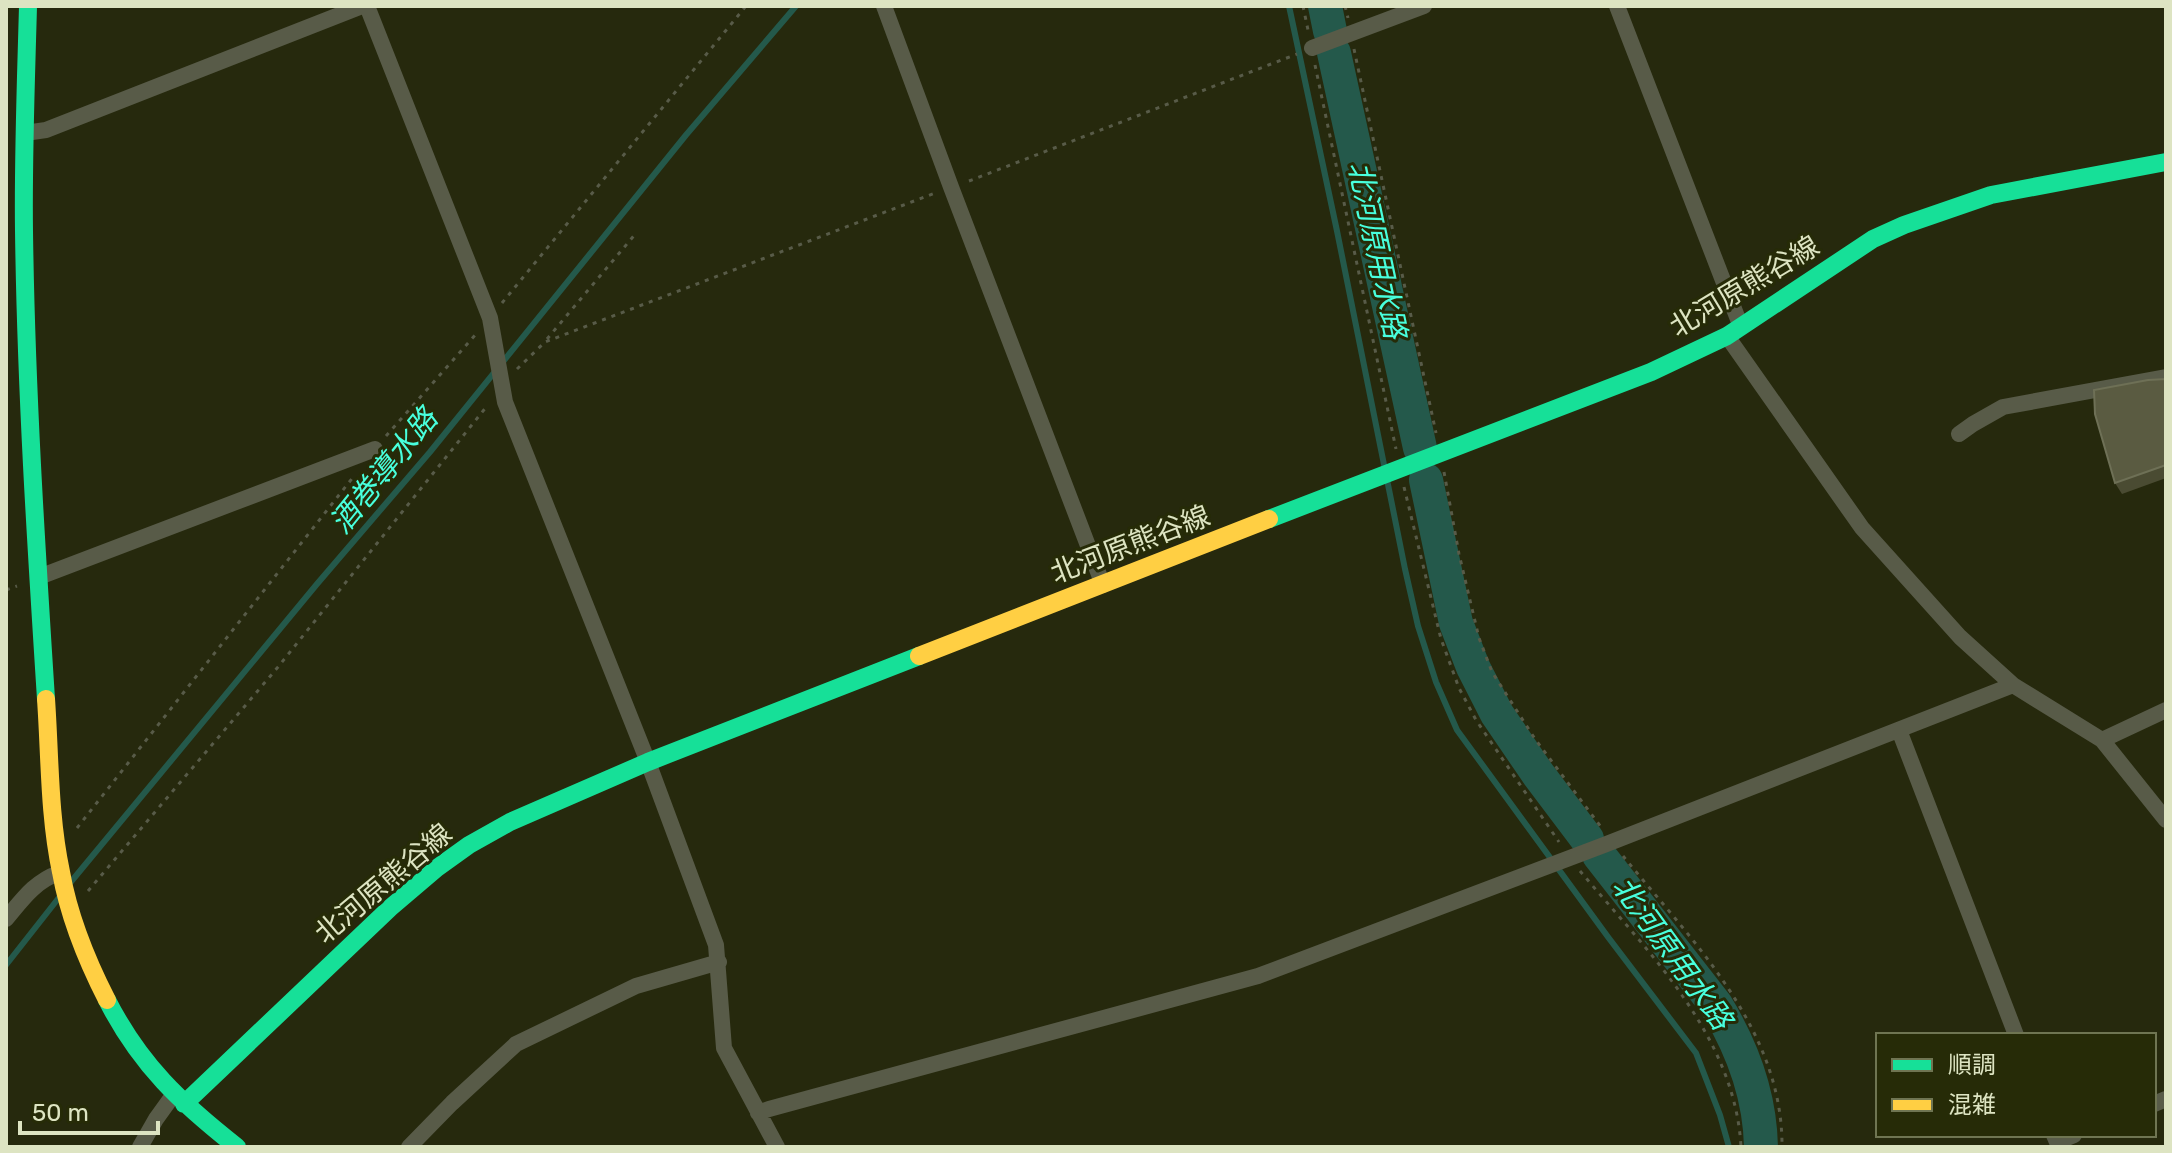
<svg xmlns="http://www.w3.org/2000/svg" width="2172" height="1153" font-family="Rubik,'Noto Sans JP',sans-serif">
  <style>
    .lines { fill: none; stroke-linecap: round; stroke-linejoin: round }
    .stream { stroke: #24594b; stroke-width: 6 }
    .river { stroke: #24594b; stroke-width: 34 }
    .path { stroke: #585b48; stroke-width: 3; stroke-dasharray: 4 6; stroke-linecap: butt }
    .street { stroke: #585b48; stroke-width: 16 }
    .fast { stroke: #16e098; stroke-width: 18 }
    .slow { stroke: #ffcf43; stroke-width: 18 }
    .wall { fill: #4a4b32 }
    .building { fill: #5a5b41; stroke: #6e7056; stroke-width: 2 }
    .labels { text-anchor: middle; stroke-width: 6; stroke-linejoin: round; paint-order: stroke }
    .street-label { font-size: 28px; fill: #dde4c2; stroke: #262b07 }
    .water-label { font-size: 30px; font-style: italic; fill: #48ffdd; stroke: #262b07 }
  </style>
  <rect width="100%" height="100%" fill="#26290d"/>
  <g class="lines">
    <path class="stream" d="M 1289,6 L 1337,231 L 1405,569 L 1418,626 L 1436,682 L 1457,730 L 1608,937 L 1696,1053 L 1720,1115 L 1729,1147
      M 70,883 L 317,584 L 430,452 L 686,135 L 796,6
      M 6,965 L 61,895"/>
    <path class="river" d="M 1325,6 L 1330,31
      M 1334,53 L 1420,448
      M 1426,480 L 1456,623 L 1473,667 L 1497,714 L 1538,774 L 1587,839
      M 1599,855 L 1716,1005 C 1743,1049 1760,1096 1761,1147"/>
    <path class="path" d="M 1303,6 L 1308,30
      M 1345,6 L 1348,18
      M 1354,49 L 1436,433
      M 1315,65 L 1396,449
      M 969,181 L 1297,54
      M 502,303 L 746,6
      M 547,339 L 637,232
      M 517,369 L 545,342 L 935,193
      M 386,436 L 477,333
      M 1444,472 L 1459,554 L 1479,638 L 1492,672 L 1535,739 L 1601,827
      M 1404,487 L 1441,639 L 1459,688 L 1476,720 L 1559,842
      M 6,590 L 17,586
      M 77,828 L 354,476
      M 1623,856 C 1692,941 1783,1029 1782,1147
      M 1580,871 C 1648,952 1735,1036 1741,1147
      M 88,891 L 278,667 L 487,406"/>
    <path class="street" d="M 367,6 L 490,318 L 505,402 L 648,762 L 716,945 L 724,1048 L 777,1147
      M 884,6 L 951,187 L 1103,585
      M 1617,6 L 1741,327
      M 1312,48 L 1424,6
      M 25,133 L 46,130 L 362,6
      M 1727,336 L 1862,528 L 1960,637 L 2013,685 L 2102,740 L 2166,820
      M 1959,434 L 1973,424 L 2003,407 L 2166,377
      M 39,577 L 375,449
      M 1899,730 L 2016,1035
      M 2102,740 L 2166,710
      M 6,919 C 22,900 35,881 59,873
      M 2154,1104 L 2166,1099
      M 758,1113 L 769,1109 L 1258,976 L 1604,845 L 2013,685
      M 2054,1135 L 2057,1142 L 2074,1135
      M 140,1147 L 156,1119 L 174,1094
      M 409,1147 L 452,1103 L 516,1044 L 636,986 L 719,962"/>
    <path class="fast" d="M 28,6 C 26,81 23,156 24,231 C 26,387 36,543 46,699
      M 1269,519 L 1651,372 L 1727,336 L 1873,239 L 1904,225 L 1991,195 L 2166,162
      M 107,1000 C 140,1065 181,1103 237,1147
      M 184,1104 L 390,908 L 437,868 L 469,845 L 510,822 L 648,762 L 919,656"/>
    <path class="slow" d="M 919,656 L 1269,519
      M 46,699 C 50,756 49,816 61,872 C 69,917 86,959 107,1000"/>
  </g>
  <path class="wall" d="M 2166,379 L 2166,478 L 2122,494 L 2115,483 Z"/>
  <path class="building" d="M 2166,379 L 2166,465 L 2115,483 L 2095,414 L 2094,390 L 2148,380 Z"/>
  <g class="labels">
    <g class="street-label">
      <text transform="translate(1744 286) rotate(-31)" y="10">北河原熊谷線</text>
      <text transform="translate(1130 544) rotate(-21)" y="10">北河原熊谷線</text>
      <text transform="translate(383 883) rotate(-40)" y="10">北河原熊谷線</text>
    </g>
    <g class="water-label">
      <text transform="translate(1377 250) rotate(78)" y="10">北河原用水路</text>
      <text transform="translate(384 471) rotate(-51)" y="10">酒巻導水路</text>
      <text transform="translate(1672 953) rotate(54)" y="10">北河原用水路</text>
    </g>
  </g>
  <rect width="2172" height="1153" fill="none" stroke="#dde4c2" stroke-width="16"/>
  <rect x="1876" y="1033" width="280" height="104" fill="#262b07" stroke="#6f7552" stroke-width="2"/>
  <rect x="1892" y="1059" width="40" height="12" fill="#16e098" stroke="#6f7552" stroke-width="2"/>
  <text x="1948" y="1073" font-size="24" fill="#dde4c2">順調</text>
  <rect x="1892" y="1099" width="40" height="12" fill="#ffcf43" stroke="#6f7552" stroke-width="2"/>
  <text x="1948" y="1113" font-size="24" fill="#dde4c2">混雑</text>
  <path d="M20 1121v12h138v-12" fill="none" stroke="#dde4c2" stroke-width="4"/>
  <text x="32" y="1121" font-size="24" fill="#dde4c2" stroke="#262b07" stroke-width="6" paint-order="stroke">50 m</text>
</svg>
